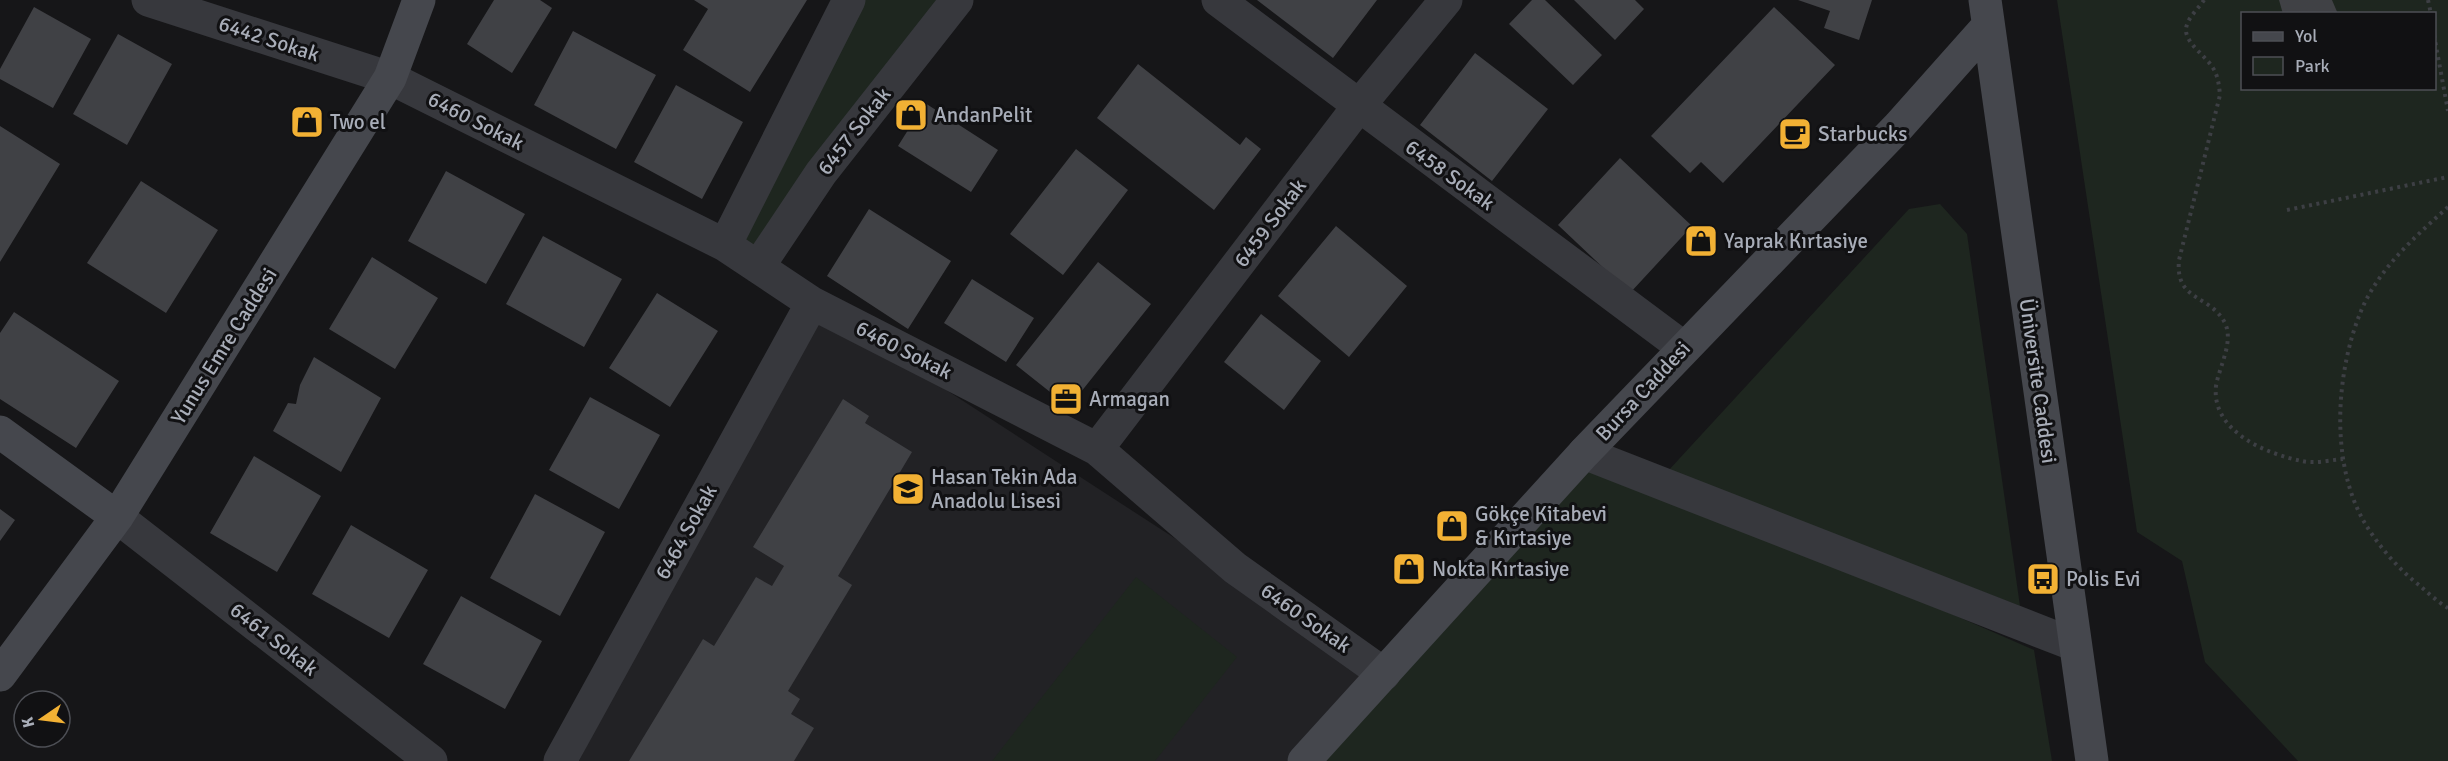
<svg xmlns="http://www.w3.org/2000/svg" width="2448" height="761" font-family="Signika,sans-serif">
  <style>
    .built { fill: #222225 }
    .green { fill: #1e261f; fill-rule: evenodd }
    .building { fill: #404145 }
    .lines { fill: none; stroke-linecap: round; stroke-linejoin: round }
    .path { stroke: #3d3f44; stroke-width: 4; stroke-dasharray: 3 4.5; stroke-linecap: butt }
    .street { stroke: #37383d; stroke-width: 33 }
    .secondary { stroke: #45474d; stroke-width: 33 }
    .labels { text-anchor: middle; stroke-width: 6; stroke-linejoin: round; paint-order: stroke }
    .street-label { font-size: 21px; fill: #a8adb8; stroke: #111113 }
    .poi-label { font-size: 21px; fill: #a8adb8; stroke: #111113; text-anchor: start }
  </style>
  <rect width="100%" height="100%" fill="#161618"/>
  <path class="built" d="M 812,303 L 1384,674 L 1287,761 L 579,761 Z"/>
  <path class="green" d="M 850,0 L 961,0 L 758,267 L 725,245 Z
    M 2057,0 L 2448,0 L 2448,761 L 2298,761 L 2205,662 L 2182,561 L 2137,532 ZM 2242,14 L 2434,14 L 2434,88 L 2242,88 Z
    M 1940,204 L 1967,234 L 2020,606 L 1668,471 L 1909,209 Z
    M 1584,453 L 2034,650 L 2052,761 L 1302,761 Z
    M 1136,577 L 1237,657 L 1155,761 L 992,761 Z"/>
  <path class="building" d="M 494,0 L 540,0 L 552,8 L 512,73 L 467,44 Z
    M 694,0 L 807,0 L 750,92 L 683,50 L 708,9 Z
    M 1257,0 L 1377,0 L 1333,58 Z
    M 1532,0 L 1545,0 L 1602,55 L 1573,85 L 1509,24 Z
    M 1574,0 L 1635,0 L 1644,9 L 1615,40 Z
    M 1798,0 L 1872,0 L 1859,40 L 1824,28 L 1830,11 Z
    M 2279,0 L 2332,0 L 2338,14 L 2283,14 Z
    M 34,7 L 91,39 L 53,108 L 0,79 L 0,69 Z
    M 1774,7 L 1835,65 L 1723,183 L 1701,162 L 1690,173 L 1651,136 Z
    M 573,31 L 656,75 L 616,149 L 534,105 Z
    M 118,34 L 172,64 L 127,145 L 73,114 Z
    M 1475,53 L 1548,109 L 1492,181 L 1420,125 Z
    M 1138,64 L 1240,145 L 1246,137 L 1261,149 L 1214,210 L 1097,118 Z
    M 676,85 L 743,122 L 702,199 L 634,162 Z
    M 925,103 L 998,150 L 971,192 L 898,146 Z
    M 0,126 L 60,164 L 0,262 Z
    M 1076,149 L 1128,190 L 1063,275 L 1010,234 Z
    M 1620,158 L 1692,226 L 1630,293 L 1558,225 Z
    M 446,171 L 525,214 L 486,284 L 408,241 Z
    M 141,181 L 218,230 L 166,313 L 87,263 Z
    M 869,209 L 951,261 L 908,329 L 827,276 Z
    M 1336,226 L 1407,286 L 1349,357 L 1278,296 Z
    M 543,236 L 622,279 L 584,347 L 506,304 Z
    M 372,257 L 438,298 L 395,369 L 329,329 Z
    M 1098,262 L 1151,304 L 1069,407 L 1016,365 Z
    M 972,279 L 1034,318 L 1006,362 L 944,323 Z
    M 657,293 L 718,331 L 670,407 L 609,368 Z
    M 14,312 L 119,381 L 76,448 L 0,399 L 0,333 Z
    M 1261,314 L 1321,361 L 1284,410 L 1224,362 Z
    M 314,357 L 381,398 L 341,472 L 273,431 L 288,403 L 296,404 L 300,385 Z
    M 590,397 L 660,435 L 619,509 L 549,470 Z
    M 843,399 L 869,416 L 865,423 L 912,452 L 838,576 L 852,585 L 788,691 L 800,699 L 791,714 L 814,728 L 794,761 L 629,761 L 703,639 L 714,646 L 756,577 L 772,586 L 784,566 L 753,547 Z
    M 254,456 L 321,496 L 277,572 L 210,533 Z
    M 535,494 L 605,532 L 560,616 L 490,578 Z
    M 0,509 L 15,520 L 0,541 Z
    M 351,525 L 428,570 L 389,638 L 312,594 Z
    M 461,596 L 542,641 L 505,709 L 423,664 Z"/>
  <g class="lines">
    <path class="path" d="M 2204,0 C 2199,8 2187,18 2186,29 C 2185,43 2206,56 2213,68 C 2218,76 2219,85 2220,95 L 2179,260 C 2175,302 2210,294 2225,323 C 2234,342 2219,367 2216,386 C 2211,431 2266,454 2302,461 C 2315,464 2330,460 2343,459
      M 2428,0 L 2431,14
      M 2434,35 L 2448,111
      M 2448,207 C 2415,237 2379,268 2361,311 C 2336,372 2330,460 2363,520 C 2377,544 2397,568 2419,585 C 2428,593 2438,602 2448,608
      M 2287,210 L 2448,177"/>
    <path class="street" d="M 148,0 L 390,78 L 725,245 L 812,303 L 1097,449 L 1235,568 L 1384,674
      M 1218,0 L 1684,348
      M 725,245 L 849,0
      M 758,267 L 821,173 L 957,0
      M 1097,449 L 1358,107 L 1446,0
      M 1584,453 L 2075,645
      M 117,517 L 431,761
      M 560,761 L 812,303"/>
    <path class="secondary" d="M 1985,0 L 2092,761
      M 0,432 L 117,517
      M 0,675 L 117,517 L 390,78 L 419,0
      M 1304,761 L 1584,453 L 1899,126 L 1988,26"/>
  </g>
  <defs>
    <g id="shop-square" transform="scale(1.725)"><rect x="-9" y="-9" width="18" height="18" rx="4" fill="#f2b134" stroke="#111113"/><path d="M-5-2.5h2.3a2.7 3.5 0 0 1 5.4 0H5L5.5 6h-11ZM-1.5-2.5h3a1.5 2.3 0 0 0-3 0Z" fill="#111"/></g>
    <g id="cafe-square" transform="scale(1.725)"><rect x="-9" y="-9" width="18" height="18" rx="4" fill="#f2b134" stroke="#111113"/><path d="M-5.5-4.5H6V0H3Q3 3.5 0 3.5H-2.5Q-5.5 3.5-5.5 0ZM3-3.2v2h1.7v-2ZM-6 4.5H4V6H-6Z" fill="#111"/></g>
    <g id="office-square" transform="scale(1.725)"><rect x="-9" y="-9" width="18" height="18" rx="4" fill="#f2b134" stroke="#111113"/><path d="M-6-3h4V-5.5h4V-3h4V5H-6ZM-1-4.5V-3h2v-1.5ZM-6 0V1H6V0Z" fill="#111"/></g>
    <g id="school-square" transform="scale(1.725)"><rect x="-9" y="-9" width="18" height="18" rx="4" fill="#f2b134" stroke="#111113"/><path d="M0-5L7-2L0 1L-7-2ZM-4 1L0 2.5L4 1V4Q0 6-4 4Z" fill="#111"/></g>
    <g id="bus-square" transform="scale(1.725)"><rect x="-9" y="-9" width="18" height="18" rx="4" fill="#f2b134" stroke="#111113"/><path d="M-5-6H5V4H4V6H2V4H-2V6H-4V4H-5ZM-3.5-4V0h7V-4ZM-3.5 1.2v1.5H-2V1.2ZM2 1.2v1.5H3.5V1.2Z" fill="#111"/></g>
  </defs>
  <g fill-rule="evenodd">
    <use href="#shop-square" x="911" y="115"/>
    <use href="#shop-square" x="307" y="122"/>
    <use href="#cafe-square" x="1795" y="134"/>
    <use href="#shop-square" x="1701" y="241"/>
    <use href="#office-square" x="1066" y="399"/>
    <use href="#school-square" x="908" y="489"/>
    <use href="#shop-square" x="1452" y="526"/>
    <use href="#shop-square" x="1409" y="569"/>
    <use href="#bus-square" x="2043" y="579"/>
  </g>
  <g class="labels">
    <g class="street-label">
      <text transform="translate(269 39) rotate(18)" y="7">6442 Sokak</text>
      <text transform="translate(476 121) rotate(27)" y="7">6460 Sokak</text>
      <text transform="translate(854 131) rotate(-52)" y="7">6457 Sokak</text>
      <text transform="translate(1450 175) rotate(36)" y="7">6458 Sokak</text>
      <text transform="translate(1270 223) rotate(-53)" y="7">6459 Sokak</text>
      <text transform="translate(224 346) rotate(-58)" y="7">Yunus Emre Caddesi</text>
      <text transform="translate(904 350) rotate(27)" y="7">6460 Sokak</text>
      <text transform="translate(2038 381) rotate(82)" y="7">Üniversite Caddesi</text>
      <text transform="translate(1643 391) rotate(-47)" y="7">Bursa Caddesi</text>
      <text transform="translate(686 532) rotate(-61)" y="7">6464 Sokak</text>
      <text transform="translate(1306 618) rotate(35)" y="7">6460 Sokak</text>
      <text transform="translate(274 639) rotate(38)" y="7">6461 Sokak</text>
    </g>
    <g class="poi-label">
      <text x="934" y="122">AndanPelit</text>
      <text x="330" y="129">Two el</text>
      <text x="1818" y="141">Starbucks</text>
      <text x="1724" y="248">Yaprak Kırtasiye</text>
      <text x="1089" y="406">Armagan</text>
      <text x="931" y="484">Hasan Tekin Ada<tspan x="931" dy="24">Anadolu Lisesi</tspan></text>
      <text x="1475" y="521">Gökçe Kitabevi<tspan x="1475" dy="24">&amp; Kırtasiye</tspan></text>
      <text x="1432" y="576">Nokta Kırtasiye</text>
      <text x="2066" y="586">Polis Evi</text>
    </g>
  </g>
  <rect x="2241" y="12" width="195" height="78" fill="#111113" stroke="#4d4f55" stroke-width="1.5"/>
  <rect x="2253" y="32" width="30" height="9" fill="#45474d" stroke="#4d4f55" stroke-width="1.5"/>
  <text x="2295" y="42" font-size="18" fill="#a8adb8">Yol</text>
  <rect x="2253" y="57" width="30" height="18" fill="#1e261f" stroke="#4d4f55" stroke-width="1.5"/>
  <text x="2295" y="72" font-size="18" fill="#a8adb8">Park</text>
  <g transform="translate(42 719) rotate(256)"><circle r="28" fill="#111113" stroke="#4d4f55" stroke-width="1.5"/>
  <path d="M0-4.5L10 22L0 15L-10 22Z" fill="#f2b134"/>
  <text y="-9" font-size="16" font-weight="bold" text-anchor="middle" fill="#a8adb8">K</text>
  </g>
</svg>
